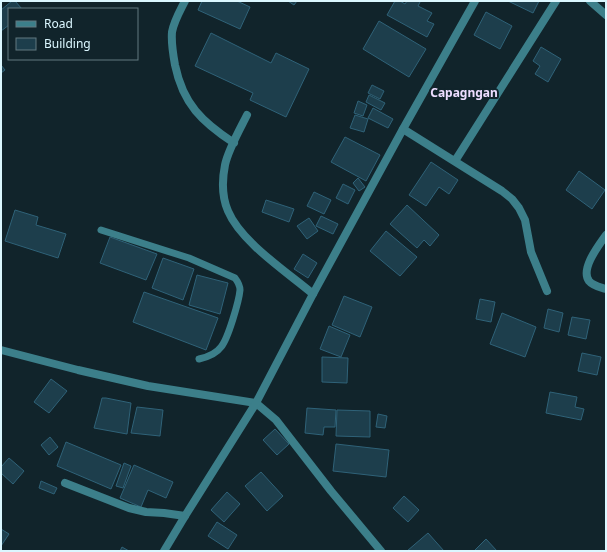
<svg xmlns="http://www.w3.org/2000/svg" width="607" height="552" font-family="'Noto Sans',sans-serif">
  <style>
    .building { fill: #1d3e4c; stroke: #2f6278 }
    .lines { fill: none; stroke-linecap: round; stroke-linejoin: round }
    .service { stroke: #3c7f8a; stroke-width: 7 }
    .minor { stroke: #3c7f8a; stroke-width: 8 }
    .tertiary { stroke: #3c7f8a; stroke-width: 8 }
    .labels { text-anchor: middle; stroke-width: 4; stroke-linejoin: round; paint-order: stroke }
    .neighbourhood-label { font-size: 12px; font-weight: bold; fill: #edddff; stroke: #11242b }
  </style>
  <rect width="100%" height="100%" fill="#11242b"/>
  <path class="building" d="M 12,1 L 15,1 L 22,9 L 9,9 L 9,25 L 1,31 L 1,10 Z
    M 202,1 L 237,1 L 250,7 L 240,29 L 198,10 Z
    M 288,1 L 297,1 L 294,5 Z
    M 395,1 L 400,1 L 405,4 L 407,1 L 419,1 L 420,2 L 418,6 L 432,13 L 427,21 L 434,24 L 427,37 L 387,15 Z
    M 508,1 L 539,1 L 533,13 Z
    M 486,12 L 512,26 L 500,49 L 474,35 Z
    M 379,21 L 426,49 L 409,77 L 363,49 Z
    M 211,33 L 271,63 L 276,53 L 309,69 L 286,117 L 250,100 L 253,93 L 195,66 Z
    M 541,47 L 561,59 L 548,82 L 535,74 L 540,66 L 533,61 Z
    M 1,65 L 5,70 L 1,73 Z
    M 372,85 L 384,91 L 380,99 L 368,93 Z
    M 369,95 L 385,103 L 381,110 L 366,102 Z
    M 358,101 L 367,105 L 363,116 L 354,113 Z
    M 373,108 L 393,119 L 388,128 L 368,118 Z
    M 355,115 L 368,119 L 364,132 L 350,128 Z
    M 345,137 L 380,155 L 366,181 L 331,162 Z
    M 431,162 L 458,180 L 449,194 L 439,187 L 426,206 L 409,195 Z
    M 579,171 L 605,190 L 592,209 L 566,190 Z
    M 358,178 L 365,187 L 359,191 L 353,183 Z
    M 343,184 L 355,190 L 348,204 L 336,198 Z
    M 314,192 L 331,200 L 324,214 L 307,206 Z
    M 266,200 L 294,209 L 289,222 L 262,212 Z
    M 407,205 L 439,235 L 430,246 L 424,240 L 417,248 L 390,224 Z
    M 15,210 L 38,217 L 36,225 L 66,234 L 58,258 L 5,241 Z
    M 321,216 L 338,224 L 333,234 L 316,226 Z
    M 309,218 L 318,231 L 307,239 L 297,226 Z
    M 386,231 L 417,257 L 400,276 L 370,251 Z
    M 110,237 L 157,254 L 146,280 L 100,263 Z
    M 303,254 L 317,263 L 308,278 L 294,269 Z
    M 163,258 L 194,269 L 183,300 L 152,288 Z
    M 197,275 L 228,283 L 220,314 L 189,305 Z
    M 144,292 L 218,318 L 206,350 L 133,322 Z
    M 344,296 L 372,307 L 360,337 L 332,325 Z
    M 480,299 L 495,302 L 491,322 L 476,319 Z
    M 548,309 L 563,313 L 559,332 L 544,328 Z
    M 502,313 L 536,327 L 525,357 L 490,344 Z
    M 572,317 L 590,320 L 586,339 L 568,335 Z
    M 329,326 L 350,335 L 341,357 L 320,349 Z
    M 582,353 L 601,357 L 597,375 L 578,371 Z
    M 322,357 L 348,358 L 347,383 L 322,382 Z
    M 51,379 L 67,391 L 49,413 L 34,402 Z
    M 550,392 L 577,397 L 575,407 L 584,409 L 581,420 L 546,413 Z
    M 102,398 L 106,398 L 131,403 L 127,434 L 94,428 L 99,410 Z
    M 137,407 L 163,410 L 160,436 L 131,433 Z
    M 307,408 L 336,410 L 335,427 L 324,427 L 323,435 L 305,433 Z
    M 337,410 L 370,411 L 370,437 L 336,436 Z
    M 378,414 L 387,416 L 385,428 L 376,427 Z
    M 275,429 L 289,444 L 277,455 L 263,440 Z
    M 50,437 L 58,447 L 49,455 L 41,445 Z
    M 66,442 L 121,465 L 111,489 L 57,466 Z
    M 336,444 L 389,450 L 386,477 L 333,471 Z
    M 9,458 L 24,471 L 13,484 L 1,473 L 1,467 Z
    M 124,463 L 131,466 L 123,488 L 116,486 Z
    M 134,465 L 173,482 L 166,498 L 148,490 L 141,507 L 120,498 Z
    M 261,472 L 283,496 L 267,511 L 245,486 Z
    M 41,481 L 57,488 L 54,494 L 39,488 Z
    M 227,492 L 240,504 L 224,522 L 211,510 Z
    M 404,496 L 419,510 L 408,522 L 393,508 Z
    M 217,522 L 237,535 L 228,549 L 208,536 Z
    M 1,529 L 9,534 L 1,546 Z
    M 428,533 L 444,551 L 407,551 Z
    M 486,539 L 497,551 L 474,551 Z
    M 122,547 L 129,551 L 120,551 Z"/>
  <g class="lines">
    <path class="service" d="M 101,230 L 189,258 L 235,278 C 238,282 240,285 240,290 C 239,301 228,339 221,347 C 216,354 208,357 199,359"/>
    <path class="minor" d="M 185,1 C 180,11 174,21 172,32 C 171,43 173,54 175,65 C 183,104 202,122 234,143
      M 590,1 L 606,15
      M 247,115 C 240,129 228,150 225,165 C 222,180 222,197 228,211 C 241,242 287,272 313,294
      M 403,129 L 502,191 L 512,199 L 519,208 L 525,220 L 531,252 L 547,291
      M 455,161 L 556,1
      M 606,235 C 599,245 580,269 589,281 C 593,286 600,287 606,289
      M 1,350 L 78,370 L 148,386 L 256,403 L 276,420 L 331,491 L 381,551
      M 65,483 L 129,508 L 146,512 L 164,513 L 185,516"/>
    <path class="tertiary" d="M 164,551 L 185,516 L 256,403 L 313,294 L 403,129 L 475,1"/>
  </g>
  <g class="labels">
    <g class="neighbourhood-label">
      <text x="464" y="97">Capagngan</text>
    </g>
  </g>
  <rect width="607" height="552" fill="none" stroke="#dbf7ff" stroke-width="4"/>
  <rect x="8" y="8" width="130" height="52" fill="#11242b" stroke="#627880"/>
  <rect x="16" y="21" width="20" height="6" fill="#3c7f8a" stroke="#627880"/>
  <text x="44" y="28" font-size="12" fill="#dbf7ff">Road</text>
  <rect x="16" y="38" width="20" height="12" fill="#1d3e4c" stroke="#627880"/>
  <text x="44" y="48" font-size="12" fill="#dbf7ff">Building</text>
</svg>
